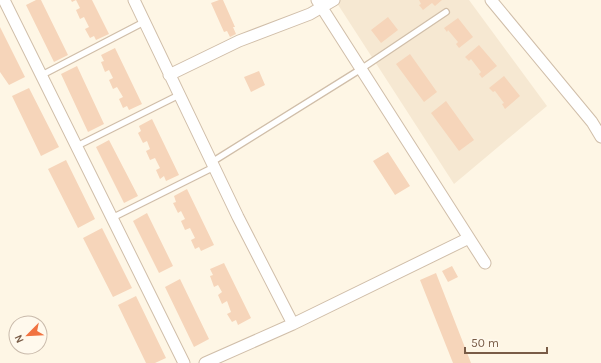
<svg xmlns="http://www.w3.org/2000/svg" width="601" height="363" font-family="Karla,sans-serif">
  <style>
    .residential { fill: #f6e8d2 }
    .building { fill: #f6d5ba }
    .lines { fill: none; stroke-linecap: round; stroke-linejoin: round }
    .service-casing { stroke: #d0bea9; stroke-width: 8 }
    .minor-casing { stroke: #d0bea9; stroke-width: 13 }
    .service { stroke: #fff; stroke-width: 5.5 }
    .minor { stroke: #fff; stroke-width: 11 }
  </style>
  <rect width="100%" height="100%" fill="#fef6e5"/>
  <path class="residential" d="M 335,0 L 469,0 L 547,106 L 454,184 Z"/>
  <path class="building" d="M 36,0 L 41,0 L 68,55 L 54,62 L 26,5 Z
    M 71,0 L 92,0 L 109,34 L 96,40 L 94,36 L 90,38 L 85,29 L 89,27 L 84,17 L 80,19 L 76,10 L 80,8 L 76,0 L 72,2 Z
    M 219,0 L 223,0 L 235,27 L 233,27 L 236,34 L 230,37 L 227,31 L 224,32 L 211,3 Z
    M 419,0 L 442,0 L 435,6 L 432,3 L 423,10 L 419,5 L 421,4 Z
    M 388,17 L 398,30 L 381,43 L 371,30 Z
    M 458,18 L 473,37 L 459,48 L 456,44 L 458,42 L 448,30 L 447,32 L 444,28 Z
    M 0,27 L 25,77 L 9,85 L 0,72 Z
    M 479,45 L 497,66 L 482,78 L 479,74 L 481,72 L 471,59 L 469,61 L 465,57 Z
    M 115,48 L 142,104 L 129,110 L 127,106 L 123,108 L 119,99 L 123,97 L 117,87 L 113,89 L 109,80 L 113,78 L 109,70 L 105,72 L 101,62 L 104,61 L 101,55 Z
    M 410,54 L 437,92 L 424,102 L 396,64 Z
    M 77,66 L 104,124 L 88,132 L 61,74 Z
    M 259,71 L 265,85 L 251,92 L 244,77 Z
    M 504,76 L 520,96 L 505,109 L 502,104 L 504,103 L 495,91 L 493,92 L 489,88 Z
    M 29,88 L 59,147 L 41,156 L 12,96 Z
    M 446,101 L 474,140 L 459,151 L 431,113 Z
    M 152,119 L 179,175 L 166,181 L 164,176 L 160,179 L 156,170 L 160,168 L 155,158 L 150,160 L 146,151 L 150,149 L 147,141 L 143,143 L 138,133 L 141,131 L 139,126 Z
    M 109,140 L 138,196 L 124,203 L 96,147 Z
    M 388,152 L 410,186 L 395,195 L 373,161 Z
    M 66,160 L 95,219 L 78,228 L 48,169 Z
    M 187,189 L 214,245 L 201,251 L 199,247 L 195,249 L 191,240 L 195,238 L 190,228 L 185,230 L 181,221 L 185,219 L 181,211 L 178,213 L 173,203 L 176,202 L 174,196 Z
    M 147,213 L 173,266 L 159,273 L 133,221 Z
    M 102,228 L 132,288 L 113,297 L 83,238 Z
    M 224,263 L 251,318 L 238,325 L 236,320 L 232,322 L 227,314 L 231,312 L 227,301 L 222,304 L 218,295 L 222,292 L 218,285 L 214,287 L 210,276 L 213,275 L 210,269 Z
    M 452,266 L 458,277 L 448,282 L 442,271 Z
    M 436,273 L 471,363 L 453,363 L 420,280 Z
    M 180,279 L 209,339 L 194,347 L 165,287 Z
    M 136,296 L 166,358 L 155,363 L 146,363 L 118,305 Z"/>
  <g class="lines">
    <g class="service-casing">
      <path id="service" d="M 42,75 L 144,22
        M 77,146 L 179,95
        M 212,162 L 361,69 L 446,12
        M 112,218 L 214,167"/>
    </g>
    <g class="minor-casing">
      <path id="minor" d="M 4,0 L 184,363
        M 134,0 L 238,217 L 293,324
        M 317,0 L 485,263
        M 491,0 L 592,122 L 601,137
        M 169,75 L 239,41 L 310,14 L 334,0
        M 205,363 L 293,324 L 469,238"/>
    </g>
    <use href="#service" class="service"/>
    <use href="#minor" class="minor"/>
  </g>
  <g transform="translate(28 335) rotate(246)"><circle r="19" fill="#fff9ed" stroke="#c9baab"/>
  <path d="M0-3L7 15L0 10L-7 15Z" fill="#f17341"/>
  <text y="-6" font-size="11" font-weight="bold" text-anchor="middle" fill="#795c47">N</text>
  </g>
  <path d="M465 347v6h82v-6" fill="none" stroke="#795c47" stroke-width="2"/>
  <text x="471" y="347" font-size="12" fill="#795c47" stroke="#fff9ed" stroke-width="3" paint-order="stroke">50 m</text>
</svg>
